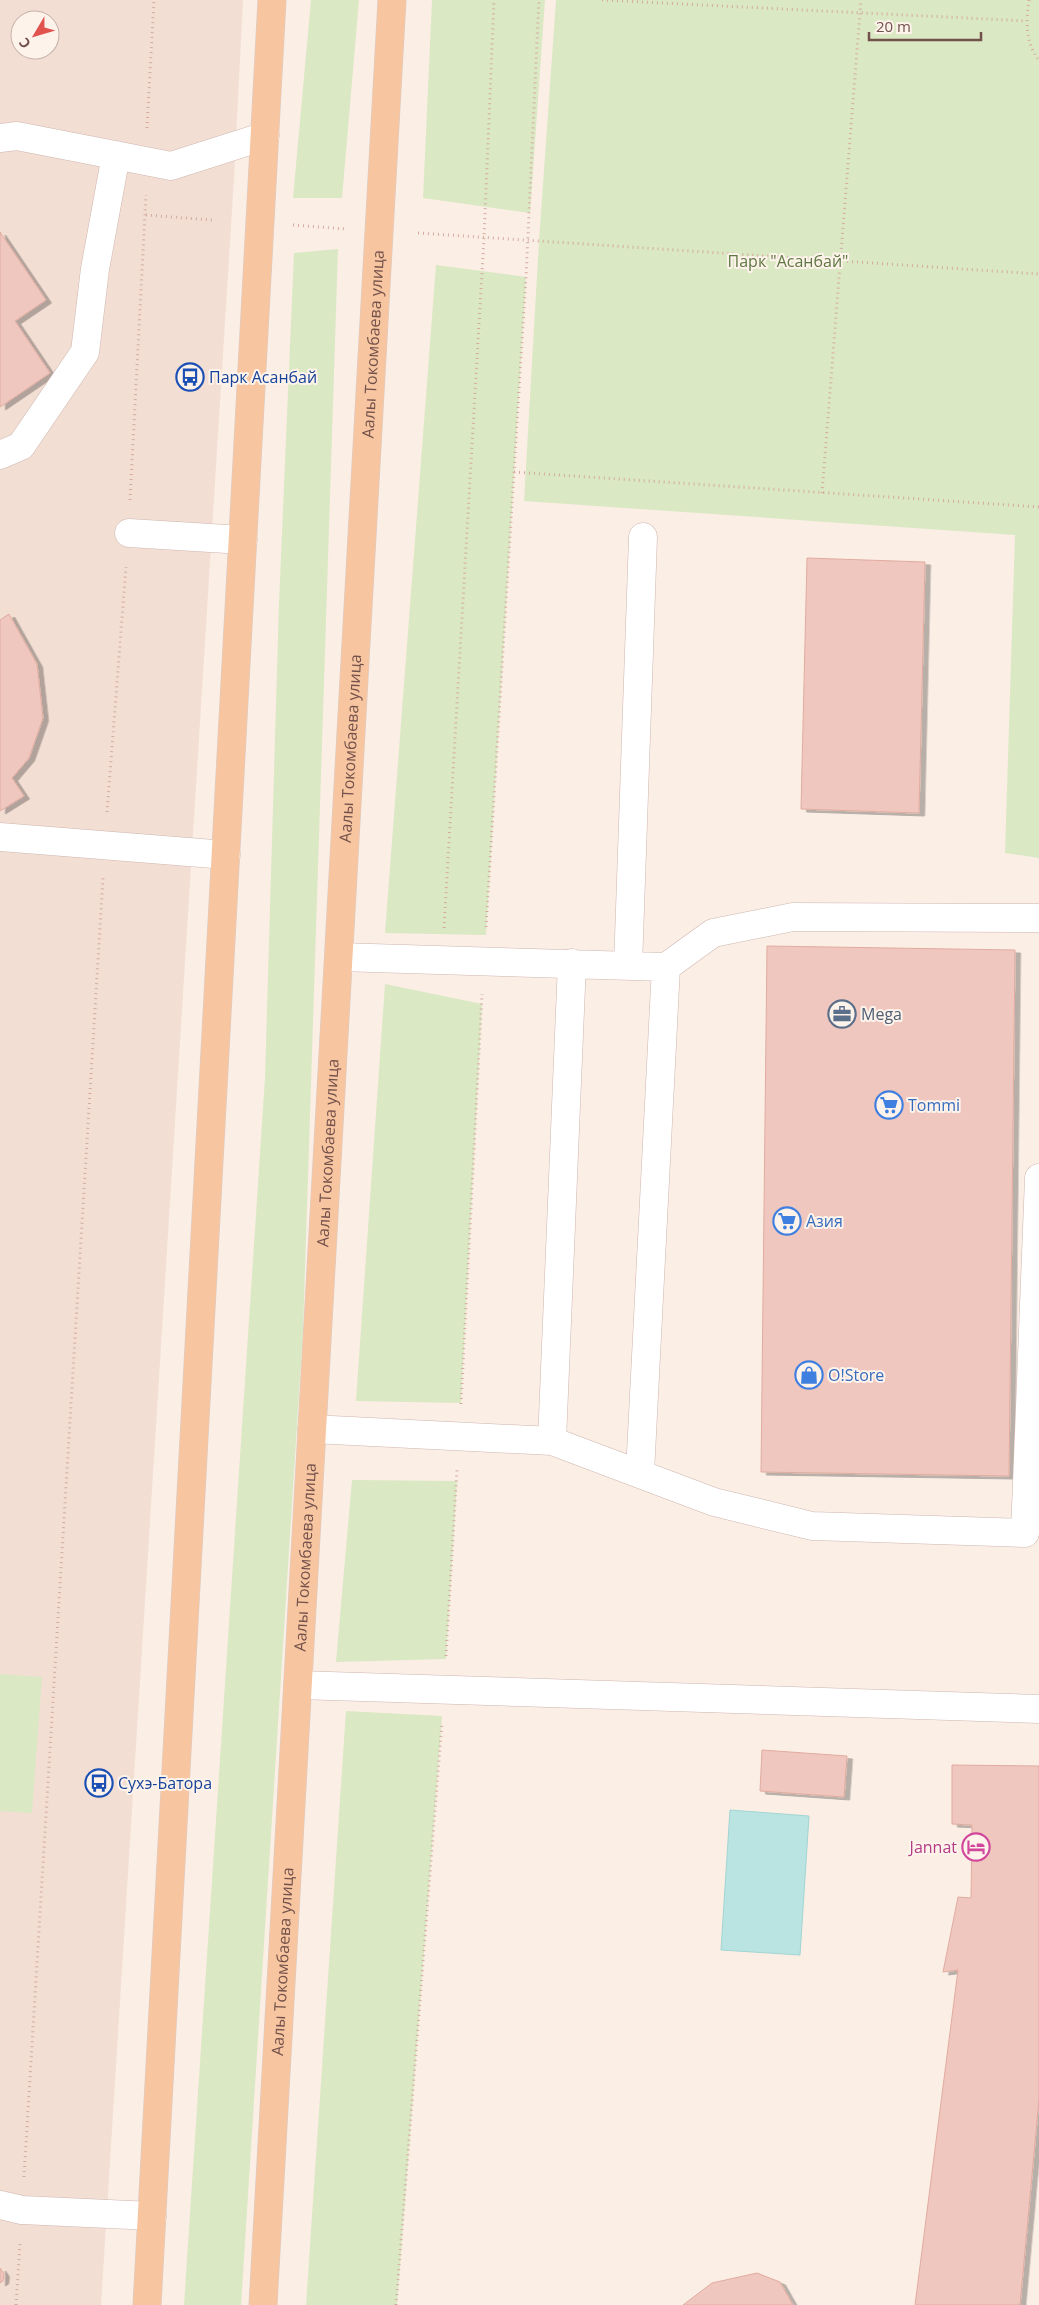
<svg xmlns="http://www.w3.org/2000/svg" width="1039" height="2305" font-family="'Open Sans',sans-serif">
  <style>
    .residential { fill: #f2ded3; fill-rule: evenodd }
    .green { fill: #dae8c4 }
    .water { fill: #bae4e2; stroke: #a1d5d3 }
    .building { fill: #efc7be; stroke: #e1ab9f; filter: url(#shadow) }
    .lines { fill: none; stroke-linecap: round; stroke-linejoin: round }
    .minor-casing { stroke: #ceb6af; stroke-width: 29 }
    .major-casing { stroke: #d8cecd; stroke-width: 29 }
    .path { stroke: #d4aba1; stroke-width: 3; stroke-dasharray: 1 4; stroke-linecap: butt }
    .minor { stroke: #fff; stroke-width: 28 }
    .major { stroke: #f7c5a0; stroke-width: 28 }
    .labels { text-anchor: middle; stroke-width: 4; stroke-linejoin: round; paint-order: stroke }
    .park-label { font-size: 16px; fill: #5e7843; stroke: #fef3eb }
    .street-label { font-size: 16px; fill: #73514b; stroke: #fef3eb }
    .transit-label { font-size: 16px; fill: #164399; stroke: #fef3eb; text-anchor: start }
    .service-label { font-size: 16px; fill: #4e5e75; stroke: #fef3eb; text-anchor: start }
    .shop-label { font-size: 16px; fill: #366cbe; stroke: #fef3eb; text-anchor: start }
    .hotel-label { font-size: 16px; fill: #b23c85; stroke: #fef3eb; text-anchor: end }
  </style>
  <defs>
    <filter id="shadow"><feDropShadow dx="5.5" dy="3" stdDeviation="0" flood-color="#0004"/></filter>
  </defs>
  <rect width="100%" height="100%" fill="#fbeee5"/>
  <path class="residential" d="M 0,0 L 243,0 L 234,178 L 101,2305 L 0,2305 ZM 20,20 L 50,20 L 50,50 L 20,50 Z"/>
  <path class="green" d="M 311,0 L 359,0 L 342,198 L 293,198 Z
    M 432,0 L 545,0 L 530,213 L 423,198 Z
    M 556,0 L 1039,0 L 1039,858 L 1005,853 L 1015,535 L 524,501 L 539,241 Z
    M 338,249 L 303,1331 L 241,2305 L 184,2305 L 265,1078 L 279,603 L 294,253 Z
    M 436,265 L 526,277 L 486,935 L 385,933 Z
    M 385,984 L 482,1004 L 461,1403 L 356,1401 Z
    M 352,1480 L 457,1481 L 446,1659 L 336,1662 Z
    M 0,1674 L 42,1677 L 32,1813 L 0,1811 Z
    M 346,1711 L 442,1716 L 397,2305 L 306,2305 Z"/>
  <path class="water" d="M 730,1810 L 809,1816 L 800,1955 L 721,1950 Z"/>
  <path class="building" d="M 0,232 L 46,300 L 15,321 L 50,373 L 0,407 Z
    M 807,558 L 925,562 L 919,813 L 801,809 Z
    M 9,614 L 37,664 L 43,718 L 29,758 L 12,778 L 24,796 L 0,811 L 0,620 Z
    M 767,946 L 1015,950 L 1009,1476 L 761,1472 Z
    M 762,1750 L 847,1756 L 844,1797 L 760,1791 Z
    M 952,1765 L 1039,1766 L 1039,2099 L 1020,2305 L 915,2305 L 958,1970 L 943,1972 L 958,1897 L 971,1898 L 972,1825 L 952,1824 Z
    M 0,2268 L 4,2274 L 3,2281 L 0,2283 Z
    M 757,2273 L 780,2282 L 793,2305 L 683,2305 L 712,2283 Z"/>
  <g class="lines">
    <g class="minor-casing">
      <path id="minor" d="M 0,138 L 17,136 L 171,166 L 265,136
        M 0,455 L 21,446 L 85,352 L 95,269 L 116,155
        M 129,533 L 243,540
        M 0,837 L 226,855
        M 339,957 L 666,967 L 713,933 L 793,917 L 1039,918
        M 628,966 L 643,537
        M 312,1429 L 552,1441 L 714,1502 L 812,1526 L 1025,1533 L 1039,1178
        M 552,1441 L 572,963
        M 640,1473 L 666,967
        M 298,1685 L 1039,1709
        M 0,2205 L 22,2210 L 152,2216"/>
    </g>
    <g class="major-casing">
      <g id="major">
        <path d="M 147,2305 L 272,0"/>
        <path id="s1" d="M 263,2305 L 392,0"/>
      </g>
    </g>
    <path class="path" d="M 602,0 L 1026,21
      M 1029,0 C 1026,21 1025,43 1039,60
      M 147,128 L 154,0
      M 146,215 L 212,220
      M 293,225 L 346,229
      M 418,233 L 1039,274
      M 514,472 L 1039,507
      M 822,493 L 861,0
      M 130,500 L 146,195
      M 107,812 L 126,567
      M 486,927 L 526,277 L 539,0
      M 444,928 L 484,238 L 494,0
      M 461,1404 L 482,994
      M 446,1656 L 457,1470
      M 24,2177 L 103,878
      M 16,2305 L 20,2243
      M 396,2305 L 442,1722"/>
    <use href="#minor" class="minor"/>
    <use href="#major" class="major"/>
  </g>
  <defs>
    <g id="bus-ring" transform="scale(1.4375)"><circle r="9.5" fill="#fef3eb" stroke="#1a4fb4" stroke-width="1.5"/><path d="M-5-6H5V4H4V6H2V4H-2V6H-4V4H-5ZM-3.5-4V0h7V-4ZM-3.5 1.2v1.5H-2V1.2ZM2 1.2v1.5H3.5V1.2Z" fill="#1a4fb4"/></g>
    <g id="office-ring" transform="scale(1.4375)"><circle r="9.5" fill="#fef3eb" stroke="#5c6f8a" stroke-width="1.5"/><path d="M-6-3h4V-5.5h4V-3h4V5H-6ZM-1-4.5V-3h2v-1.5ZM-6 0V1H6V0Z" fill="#5c6f8a"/></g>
    <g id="supermarket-ring" transform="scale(1.4375)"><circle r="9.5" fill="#fef3eb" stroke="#3f7fe0" stroke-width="1.5"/><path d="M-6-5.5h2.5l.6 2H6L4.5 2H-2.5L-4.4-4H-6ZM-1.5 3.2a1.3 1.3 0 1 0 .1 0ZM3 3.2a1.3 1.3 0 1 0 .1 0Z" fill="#3f7fe0"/></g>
    <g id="shop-ring" transform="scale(1.4375)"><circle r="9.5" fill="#fef3eb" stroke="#3f7fe0" stroke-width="1.5"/><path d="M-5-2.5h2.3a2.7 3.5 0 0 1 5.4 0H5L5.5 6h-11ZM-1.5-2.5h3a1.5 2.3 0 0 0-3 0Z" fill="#3f7fe0"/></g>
    <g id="hotel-ring" transform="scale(1.4375)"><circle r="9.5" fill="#fef3eb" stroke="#d1479c" stroke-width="1.5"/><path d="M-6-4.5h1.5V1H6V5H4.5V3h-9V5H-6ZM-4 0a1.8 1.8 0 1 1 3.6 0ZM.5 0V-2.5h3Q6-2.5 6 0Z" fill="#d1479c"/></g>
  </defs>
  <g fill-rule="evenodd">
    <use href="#bus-ring" x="190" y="377"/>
    <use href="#office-ring" x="842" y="1014"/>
    <use href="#supermarket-ring" x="889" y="1105"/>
    <use href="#supermarket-ring" x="787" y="1221"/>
    <use href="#shop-ring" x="809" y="1375"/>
    <use href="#bus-ring" x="99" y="1783"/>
    <use href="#hotel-ring" x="976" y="1847"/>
  </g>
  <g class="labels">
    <g class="park-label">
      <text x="788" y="267">Парк "Асанбай"</text>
    </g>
    <g class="street-label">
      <text dy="6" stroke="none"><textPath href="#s1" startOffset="1964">Аалы Токомбаева улица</textPath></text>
      <text dy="6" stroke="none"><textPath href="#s1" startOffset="1559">Аалы Токомбаева улица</textPath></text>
      <text dy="6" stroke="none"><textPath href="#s1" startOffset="1154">Аалы Токомбаева улица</textPath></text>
      <text dy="6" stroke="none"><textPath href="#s1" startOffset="749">Аалы Токомбаева улица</textPath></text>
      <text dy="6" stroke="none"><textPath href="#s1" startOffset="344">Аалы Токомбаева улица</textPath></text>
    </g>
    <g class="transit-label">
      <text x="209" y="383">Парк Асанбай</text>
      <text x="118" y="1789">Сухэ-Батора</text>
    </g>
    <g class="service-label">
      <text x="861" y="1020">Mega</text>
    </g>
    <g class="shop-label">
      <text x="908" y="1111">Tommi</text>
      <text x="806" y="1227">Азия</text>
      <text x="828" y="1381">O!Store</text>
    </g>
    <g class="hotel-label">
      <text x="957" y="1853">Jannat</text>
    </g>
  </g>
  <g transform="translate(35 35) rotate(232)"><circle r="24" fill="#fef3eb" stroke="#c6b2ab"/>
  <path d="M0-4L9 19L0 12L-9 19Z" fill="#e0534f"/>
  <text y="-8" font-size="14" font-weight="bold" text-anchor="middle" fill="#73514b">С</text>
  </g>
  <path d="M869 32v8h112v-8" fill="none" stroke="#73514b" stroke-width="2.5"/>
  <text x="876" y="32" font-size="15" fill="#73514b" stroke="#fef3eb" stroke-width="4" paint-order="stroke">20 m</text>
</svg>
